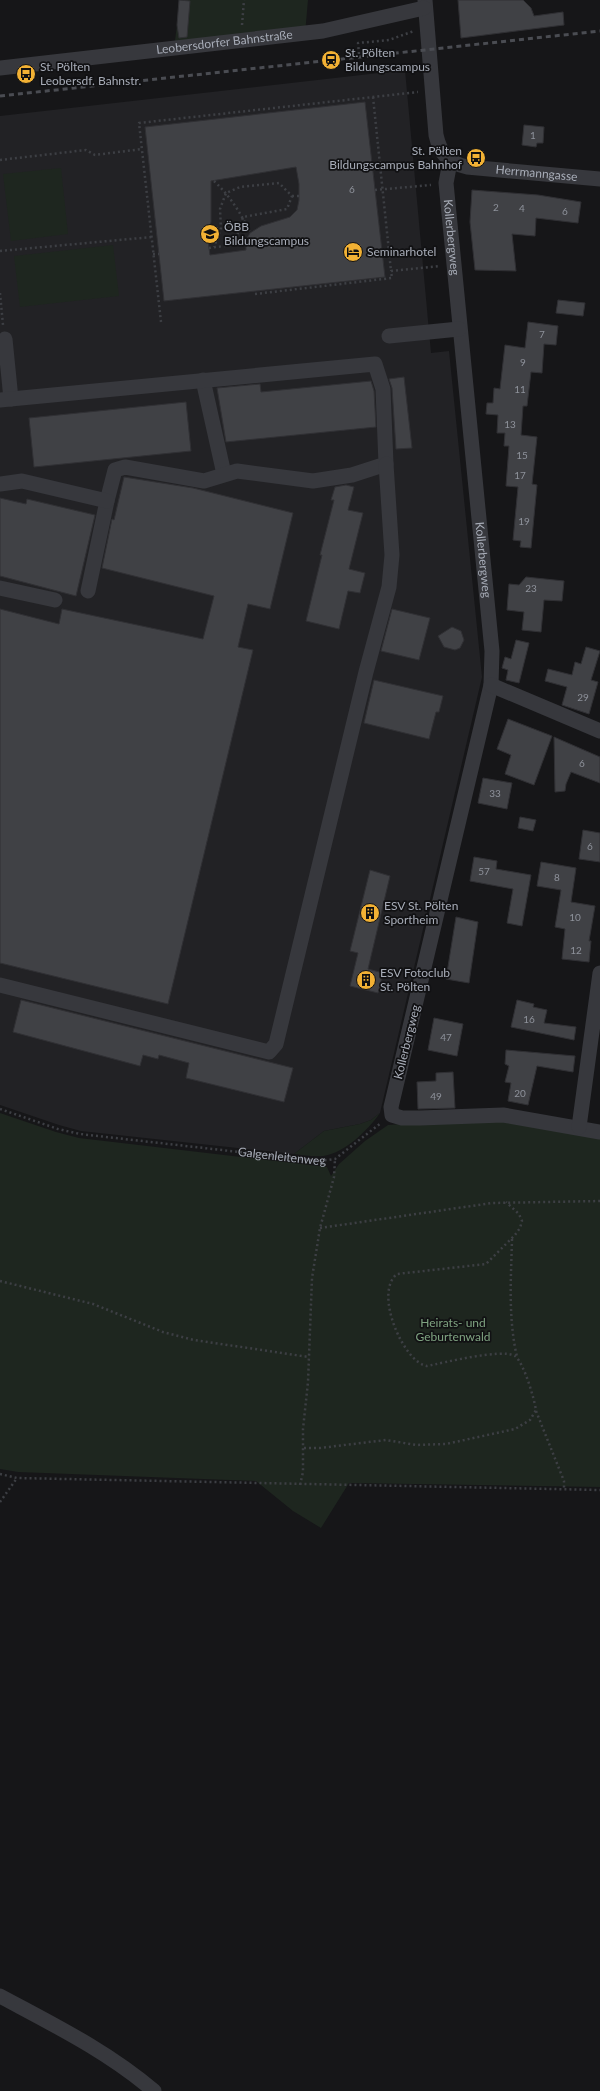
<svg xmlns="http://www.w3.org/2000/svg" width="600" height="2091" font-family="Lato,sans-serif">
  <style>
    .built { fill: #222225 }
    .green { fill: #1e261f }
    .building { fill: #404145; stroke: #303034; fill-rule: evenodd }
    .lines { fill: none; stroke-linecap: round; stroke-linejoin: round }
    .path { stroke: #3d3f44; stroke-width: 2.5; stroke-dasharray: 2 3; stroke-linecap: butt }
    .minor { stroke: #37383d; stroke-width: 15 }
    .rail { stroke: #4a4c52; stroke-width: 3; stroke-dasharray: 5 4; stroke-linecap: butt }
    .labels { text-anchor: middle; stroke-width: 3.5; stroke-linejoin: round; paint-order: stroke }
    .number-label { font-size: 10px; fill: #8e929b }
    .street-label { font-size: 12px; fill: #a8adb8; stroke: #111113 }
    .poi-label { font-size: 12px; fill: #a8adb8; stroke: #111113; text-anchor: start }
    .park-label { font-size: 12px; fill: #7fa381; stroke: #111113 }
  </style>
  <rect width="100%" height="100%" fill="#161618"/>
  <path class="built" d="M 405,70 L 431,353 L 449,351 L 482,677 L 380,1113 L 371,1120 L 360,1124 L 324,1131 L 294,1154 L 81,1131 L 59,1125 L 0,1105 L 0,116 Z"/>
  <path class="green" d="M 180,0 L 308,0 L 305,34 L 174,49 Z
    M 61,168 L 68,234 L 11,241 L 3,174 Z
    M 113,245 L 119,296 L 20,307 L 14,256 Z
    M 0,1113 L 56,1132 L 79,1138 L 327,1167 L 331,1176 L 339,1164 L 365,1141 L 388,1125 L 493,1118 L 600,1138 L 600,1487 L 349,1483 L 321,1528 L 293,1511 L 256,1481 L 18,1472 L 0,1469 Z
    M 380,1113 C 367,1131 345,1153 323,1156 C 314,1157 303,1155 294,1154 L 324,1131 L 360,1124 L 371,1120 Z"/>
  <path class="building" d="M 179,0 L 190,1 L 187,37 L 179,38 L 177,25 Z
    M 458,0 L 523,0 L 531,8 L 534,16 L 563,12 L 564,25 L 461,38 Z
    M 365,102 L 385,277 L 164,301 L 145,127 ZM 296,167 L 299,184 L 299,200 L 297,210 L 290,217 L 261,226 L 250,233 L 246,240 L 246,250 L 210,255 L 207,234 L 211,222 L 211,181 Z
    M 524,125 L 544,127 L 543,143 L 537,143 L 536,147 L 522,145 Z
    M 472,190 L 538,195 L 581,202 L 578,223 L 536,218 L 535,236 L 512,234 L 516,271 L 475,270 L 470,222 Z
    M 558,300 L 585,303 L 583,316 L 556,313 Z
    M 528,322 L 558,326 L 556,345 L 544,344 L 542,373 L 531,372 L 527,406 L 523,406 L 521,435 L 537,437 L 532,484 L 537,485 L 531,548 L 520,547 L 521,541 L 513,540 L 518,487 L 506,486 L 509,446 L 504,446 L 505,433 L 497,433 L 498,415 L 486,414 L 487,403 L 493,403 L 494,388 L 500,389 L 505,345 L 525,348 Z
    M 404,377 L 412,448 L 396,449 L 392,388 L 389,379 Z
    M 371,381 L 374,391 L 376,427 L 226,442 L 217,388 L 260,384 L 261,392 Z
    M 186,402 L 191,451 L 34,467 L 29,418 Z
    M 124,477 L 193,488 L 293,513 L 270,609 L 248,604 L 238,647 L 253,650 L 168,1004 L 0,963 L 0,609 L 59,624 L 62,609 L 203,639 L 214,596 L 102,568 L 112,519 L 114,520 Z
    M 346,485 L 354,487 L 348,510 L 363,513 L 349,569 L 365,573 L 360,593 L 348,591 L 339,629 L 306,621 L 322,555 L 320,555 L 334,500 L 331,500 L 335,487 Z
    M 0,498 L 26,504 L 27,499 L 95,515 L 76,596 L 0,576 Z
    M 526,577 L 564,581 L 562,601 L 544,600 L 541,632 L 522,630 L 524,612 L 507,610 L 509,584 L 519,585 Z
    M 392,609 L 430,618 L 419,660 L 381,651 Z
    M 452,627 L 461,631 L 464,640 L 460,648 L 455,650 L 444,647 L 438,636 Z
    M 516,640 L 529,643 L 519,683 L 506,680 L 508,670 L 502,668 L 505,657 L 511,659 Z
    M 586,647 L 600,651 L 591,680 L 598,682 L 589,714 L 562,705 L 567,687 L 545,681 L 548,669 L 572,675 L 575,662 L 581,664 Z
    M 374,680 L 443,696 L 439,712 L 436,712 L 429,739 L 364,723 Z
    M 508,719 L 552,736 L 534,785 L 505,774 L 511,755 L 497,749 Z
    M 554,737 L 600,757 L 600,783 L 571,772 L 566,784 L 565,791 L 555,792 Z
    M 483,778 L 512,783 L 507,809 L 478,803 Z
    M 520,817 L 536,820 L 533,831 L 518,828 Z
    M 583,830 L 600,833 L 600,862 L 579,859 Z
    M 474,857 L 497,861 L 496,869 L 531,875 L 522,926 L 507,923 L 513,889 L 470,881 Z
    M 541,862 L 576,868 L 571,902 L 595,906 L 589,941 L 591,941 L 589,962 L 562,959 L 565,929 L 555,927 L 561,890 L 537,886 Z
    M 370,870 L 390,876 L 368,969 L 383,973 L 378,993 L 350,986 L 358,953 L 350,951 Z
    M 456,917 L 478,922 L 469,983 L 446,979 Z
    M 21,1000 L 293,1068 L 284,1102 L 186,1078 L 189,1063 L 159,1055 L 158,1059 L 143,1055 L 140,1066 L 13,1032 Z
    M 517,1000 L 534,1004 L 533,1007 L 547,1010 L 544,1023 L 576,1027 L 574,1040 L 511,1027 Z
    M 434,1018 L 463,1024 L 457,1056 L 428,1050 Z
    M 506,1050 L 575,1056 L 573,1072 L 537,1066 L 528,1105 L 508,1101 L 511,1083 L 505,1082 L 509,1066 L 505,1064 Z
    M 453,1072 L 455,1108 L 418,1109 L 417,1082 L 436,1081 L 436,1073 Z"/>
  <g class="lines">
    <g class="path">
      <path d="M 242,25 L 244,0"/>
      <path d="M 359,54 L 358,43 L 389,40 L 414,31"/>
      <path d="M 373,97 L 391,271"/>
      <path d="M 0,160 L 86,150 L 95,155 L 142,149"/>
      <path d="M 214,181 C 230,196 241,213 250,233"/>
      <path d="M 375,190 L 431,185"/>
      <path d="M 292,196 L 299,196"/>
      <path d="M 209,248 L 231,245 L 239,231 L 243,217 L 287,209 L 292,196 L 279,183 L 240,187 L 226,193 L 220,209 L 221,228 L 214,247"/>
      <path d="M 0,251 L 152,237"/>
      <path d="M 153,254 L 159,254"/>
      <path d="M 0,293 L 3,325"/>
      <path d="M 255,294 L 392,278 L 391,271 L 440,266"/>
      <path d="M 161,322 L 139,123 L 418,92"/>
      <path id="s1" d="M 0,1109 L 58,1129 L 80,1134 L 319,1161 L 335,1159 L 381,1123"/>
      <path d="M 320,1228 L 492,1203 L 600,1201"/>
      <path d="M 512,1239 C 511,1279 508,1318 517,1357"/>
      <path d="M 0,1281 L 93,1304 L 163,1332 L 194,1340 L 309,1357"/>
      <path d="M 536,1411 L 564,1481 L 564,1490"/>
      <path d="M 304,1448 L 320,1448 L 386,1440 L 416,1445 L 446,1444 L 515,1429 L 530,1420 L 536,1410 C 534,1398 524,1363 515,1356 C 502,1348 443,1363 427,1366 C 404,1363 373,1293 397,1274 L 486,1264 L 515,1235 L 520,1228 L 522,1221 L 519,1214 L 506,1202"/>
      <path d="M 0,1474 L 17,1478 L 600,1490"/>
      <path d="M 300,1485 L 303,1472 L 303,1429 L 308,1382 L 312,1278 L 320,1228 L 334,1177 L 335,1159"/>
      <path d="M 0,1502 L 17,1478"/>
    </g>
    <g class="minor">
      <path id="s2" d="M 425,0 L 436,135 C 440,153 448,163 467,167 L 600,179"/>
      <path id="s3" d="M 0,68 L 323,31 L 424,8"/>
      <path id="s4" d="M 450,162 L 446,183 L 492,651 L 491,685 L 391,1107 L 392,1115 L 402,1118 L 420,1118 L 503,1115 L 600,1132"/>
      <path d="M 389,336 L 459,329"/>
      <path d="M 5,339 L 11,399"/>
      <path d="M 203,380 L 224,474"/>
      <path d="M 0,400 L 375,364 L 383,389 L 386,464 L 352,475 L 313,481 L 237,471 L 204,481 L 125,467 L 115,470 L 107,501 L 88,591"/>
      <path d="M 0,484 L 22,481 L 107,501"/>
      <path d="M 0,588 L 55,600"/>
      <path d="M 491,685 L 600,731"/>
      <path d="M 0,985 L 269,1052 L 276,1044 L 366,672 L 389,587 L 392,555 L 386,464"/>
      <path d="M 579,1127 L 600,973"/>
      <path d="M 0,1996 C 54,2025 107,2051 154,2091"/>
    </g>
    <path class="rail" d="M 0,96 L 600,31"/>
  </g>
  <defs>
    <g id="station-disc" transform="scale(1)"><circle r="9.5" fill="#f2b134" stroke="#111113"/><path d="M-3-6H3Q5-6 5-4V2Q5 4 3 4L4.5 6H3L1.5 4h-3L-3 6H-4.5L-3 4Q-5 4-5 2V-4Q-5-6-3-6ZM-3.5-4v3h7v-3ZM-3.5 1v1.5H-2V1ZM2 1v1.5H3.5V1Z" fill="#111"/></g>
    <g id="bus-disc" transform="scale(1)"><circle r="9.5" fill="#f2b134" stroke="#111113"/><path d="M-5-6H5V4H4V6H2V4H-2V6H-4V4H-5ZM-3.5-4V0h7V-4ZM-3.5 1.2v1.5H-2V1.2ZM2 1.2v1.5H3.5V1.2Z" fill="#111"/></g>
    <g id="school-disc" transform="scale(1)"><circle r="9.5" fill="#f2b134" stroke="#111113"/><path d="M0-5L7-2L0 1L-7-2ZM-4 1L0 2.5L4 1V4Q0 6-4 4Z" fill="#111"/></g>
    <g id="hotel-disc" transform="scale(1)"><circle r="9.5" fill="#f2b134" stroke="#111113"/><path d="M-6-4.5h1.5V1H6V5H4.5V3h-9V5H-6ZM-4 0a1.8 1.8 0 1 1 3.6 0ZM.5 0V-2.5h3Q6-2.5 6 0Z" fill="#111"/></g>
    <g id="building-disc" transform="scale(1)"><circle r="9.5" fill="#f2b134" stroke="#111113"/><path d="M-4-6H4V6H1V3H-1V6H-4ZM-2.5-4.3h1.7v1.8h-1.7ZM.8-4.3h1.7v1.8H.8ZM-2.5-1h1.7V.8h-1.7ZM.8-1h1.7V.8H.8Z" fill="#111"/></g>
  </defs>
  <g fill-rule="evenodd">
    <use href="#station-disc" x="331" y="60"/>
    <use href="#bus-disc" x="26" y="74"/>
    <use href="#bus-disc" x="476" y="158"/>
    <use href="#school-disc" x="210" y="234"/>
    <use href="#hotel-disc" x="353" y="252"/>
    <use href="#building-disc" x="370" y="913"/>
    <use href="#building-disc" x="366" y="980"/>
  </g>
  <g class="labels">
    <g class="number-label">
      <text x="533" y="139">1</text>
      <text x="352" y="193">6</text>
      <text x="496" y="211">2</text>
      <text x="522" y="212">4</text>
      <text x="565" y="215">6</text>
      <text x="542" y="338">7</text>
      <text x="523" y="366">9</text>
      <text x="520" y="393">11</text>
      <text x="510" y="428">13</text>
      <text x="522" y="459">15</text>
      <text x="520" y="479">17</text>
      <text x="524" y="525">19</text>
      <text x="531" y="592">23</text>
      <text x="583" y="701">29</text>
      <text x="582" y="767">6</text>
      <text x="495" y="797">33</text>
      <text x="590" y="850">6</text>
      <text x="484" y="875">57</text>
      <text x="557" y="881">8</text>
      <text x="575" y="921">10</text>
      <text x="576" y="954">12</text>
      <text x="529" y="1023">16</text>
      <text x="446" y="1041">47</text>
      <text x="520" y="1097">20</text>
      <text x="436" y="1100">49</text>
    </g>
    <g class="street-label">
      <text dy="4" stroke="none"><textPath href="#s3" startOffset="226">Leobersdorfer Bahnstraße</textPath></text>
      <text dy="4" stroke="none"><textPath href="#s2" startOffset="253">Herrmanngasse</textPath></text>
      <text dy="4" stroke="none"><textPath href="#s4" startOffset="76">Kollerbergweg</textPath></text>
      <text dy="4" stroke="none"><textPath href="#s4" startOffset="400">Kollerbergweg</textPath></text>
      <text transform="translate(407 1042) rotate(-76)" y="4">Kollerbergweg</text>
      <text dy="4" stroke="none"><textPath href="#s1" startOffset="287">Galgenleitenweg</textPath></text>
    </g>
    <g class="poi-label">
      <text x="345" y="57">St. Pölten<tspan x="345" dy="14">Bildungscampus</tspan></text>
      <text x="40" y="71">St. Pölten<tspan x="40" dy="14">Leobersdf. Bahnstr.</tspan></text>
      <text x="462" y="155" text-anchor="end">St. Pölten<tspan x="462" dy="14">Bildungscampus Bahnhof</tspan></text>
      <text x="224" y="231">ÖBB<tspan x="224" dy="14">Bildungscampus</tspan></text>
      <text x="367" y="256">Seminarhotel</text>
      <text x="384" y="910">ESV St. Pölten<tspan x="384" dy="14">Sportheim</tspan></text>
      <text x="380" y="977">ESV Fotoclub<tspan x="380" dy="14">St. Pölten</tspan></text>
    </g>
    <g class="park-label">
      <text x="453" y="1327">Heirats- und<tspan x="453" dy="14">Geburtenwald</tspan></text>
    </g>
  </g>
</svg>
